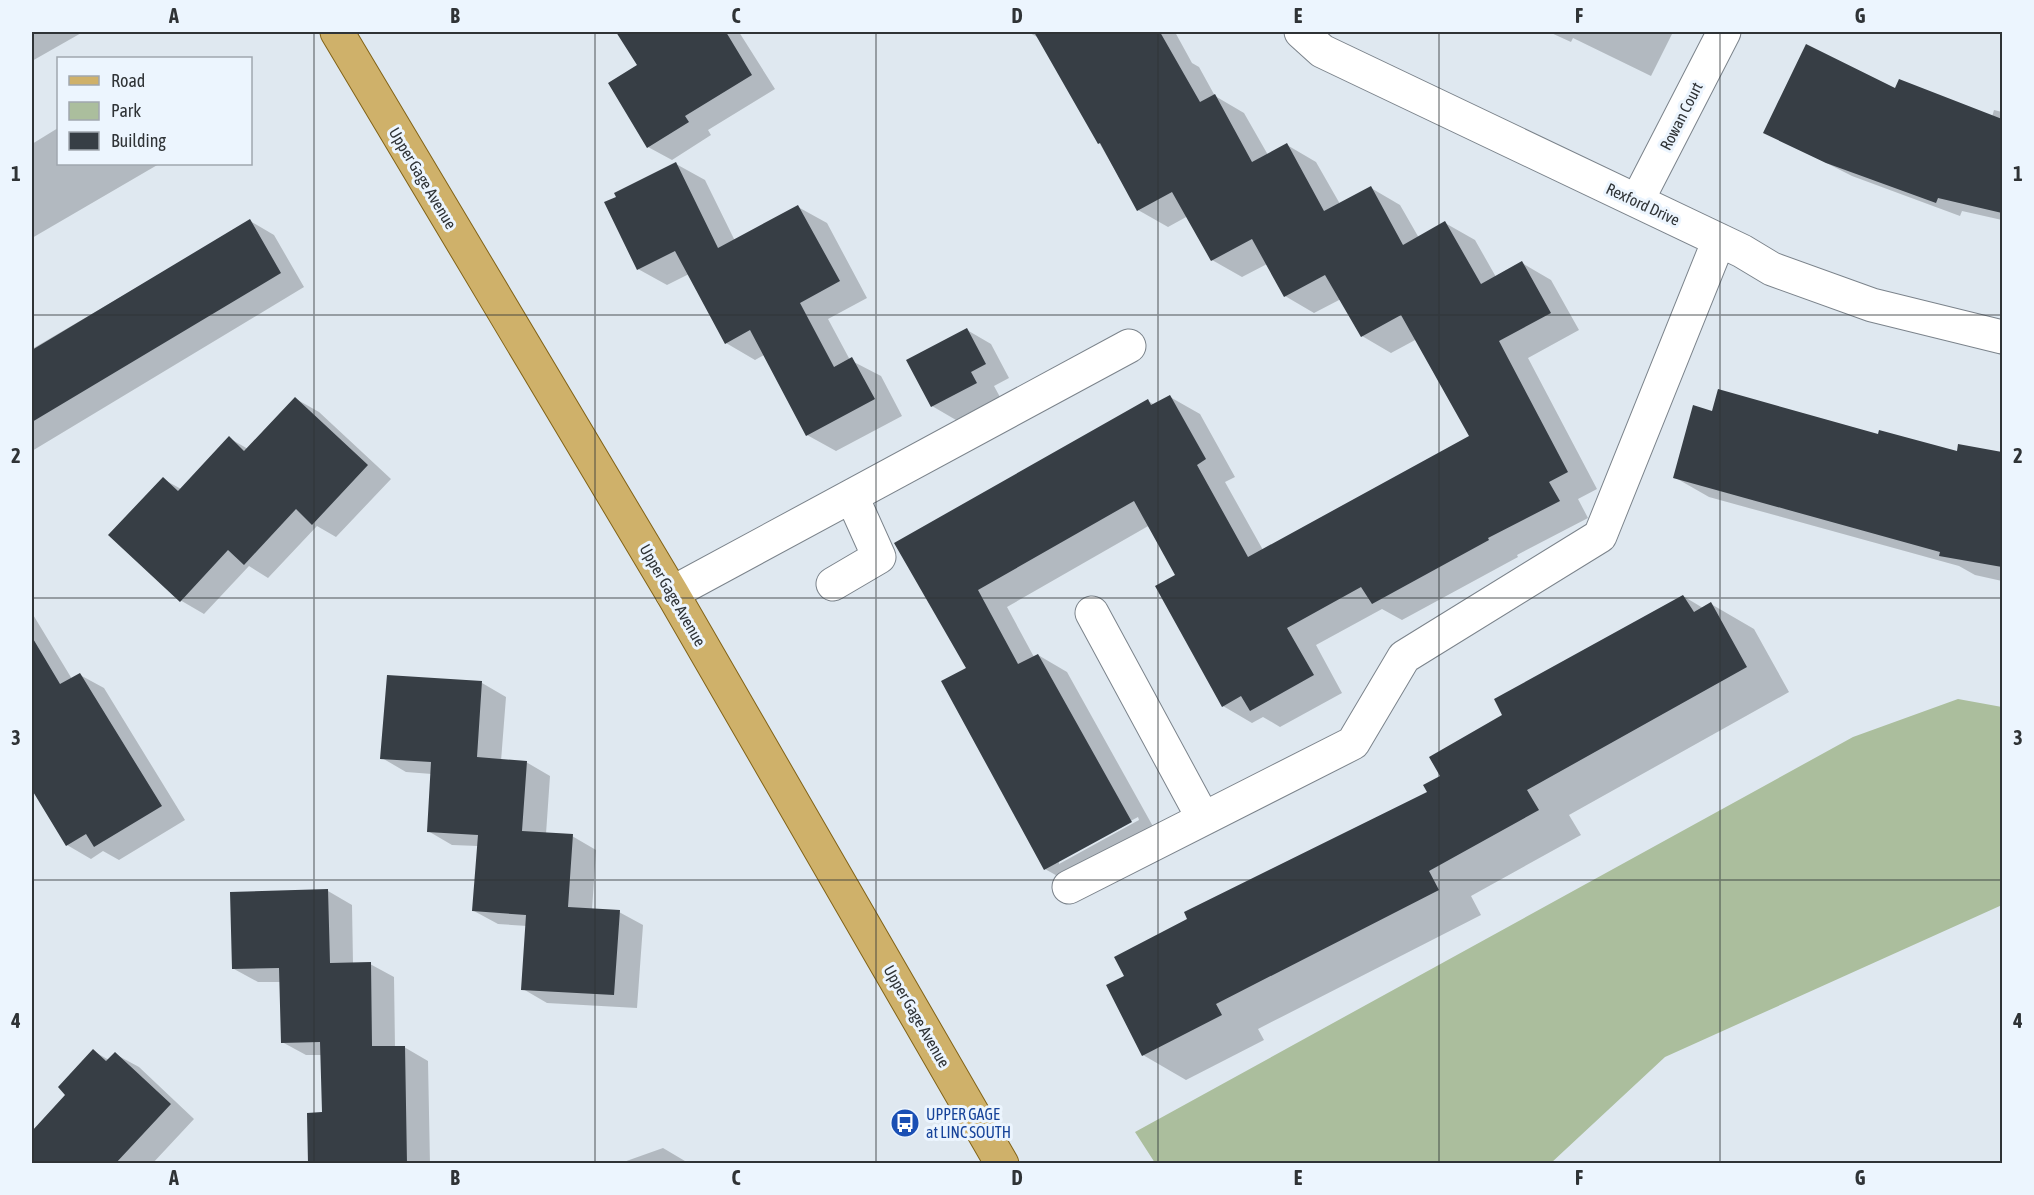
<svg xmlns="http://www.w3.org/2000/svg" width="2034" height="1195" font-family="'Asap Condensed',sans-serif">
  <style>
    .green { fill: #abbe9d }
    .shadow { fill: #0003; fill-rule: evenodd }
    .building { fill: #373e45 }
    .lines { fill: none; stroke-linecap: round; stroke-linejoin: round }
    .minor-casing { stroke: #7b838b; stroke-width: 35 }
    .major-casing { stroke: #826317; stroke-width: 35 }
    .minor { stroke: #fff; stroke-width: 33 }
    .major { stroke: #cfb16a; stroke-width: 33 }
    .grid { fill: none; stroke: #2f3336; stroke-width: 1.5; stroke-opacity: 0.55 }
    .labels { text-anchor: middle; stroke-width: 6; stroke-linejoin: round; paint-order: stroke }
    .street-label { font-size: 16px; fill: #2f3336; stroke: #ecf5fe }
    .transit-label { font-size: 16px; fill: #164399; stroke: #ecf5fe; text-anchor: start }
    .neatline { fill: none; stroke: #2f3336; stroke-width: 2 }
    .grid-label { font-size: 20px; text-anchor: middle; font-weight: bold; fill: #2f3336 }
  </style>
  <rect width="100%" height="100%" fill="#dfe8f0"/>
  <path class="green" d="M 1958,699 L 2002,707 L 2002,905 L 1665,1057 L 1551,1163 L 1155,1163 L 1135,1132 L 1853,737 Z"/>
  <path class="shadow" d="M 32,32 L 83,32 L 32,61 Z
    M 618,32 L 739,32 L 775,89 L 708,130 L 711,135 L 672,160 L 648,147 L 639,66 Z
    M 1028,32 L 1175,32 L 1192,63 L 1199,67 L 1215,96 L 1244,113 L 1268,155 L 1287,145 L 1316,162 L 1340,204 L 1371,188 L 1400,205 L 1419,238 L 1445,223 L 1475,240 L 1496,277 L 1522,263 L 1551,280 L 1579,330 L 1528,358 L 1597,489 L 1578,499 L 1588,518 L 1517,555 L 1518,557 L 1402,620 L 1382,609 L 1316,645 L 1342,693 L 1280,727 L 1263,717 L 1252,723 L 1223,706 L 1177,575 L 1150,525 L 1007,607 L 1034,657 L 1038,655 L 1067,672 L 1160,839 L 1075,886 L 1045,869 L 968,668 L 896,544 L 1148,401 L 1155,405 L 1170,397 L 1200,414 L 1235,477 L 1225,482 L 1263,550 L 1472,436 L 1417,339 L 1391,353 L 1362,336 L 1341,299 L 1314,313 L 1285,296 L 1267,264 L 1242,277 L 1212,260 L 1188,216 L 1168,227 L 1138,210 L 1039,38 ZM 1138,817 L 1139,820 L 1059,864 L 1059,860 Z
    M 1549,32 L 1673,32 L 1651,76 L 1573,38 L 1571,42 Z
    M 1896,90 L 1992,117 L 1994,110 L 2002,112 L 2002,220 L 1962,211 L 1960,216 L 1852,176 L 1765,132 Z
    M 58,128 L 58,164 L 159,164 L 32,238 L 32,144 Z
    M 676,164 L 705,180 L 735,241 L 798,207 L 827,223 L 867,298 L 828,319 L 850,360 L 881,376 L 902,416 L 836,451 L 807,435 L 764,355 L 755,360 L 726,343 L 689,274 L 667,285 L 638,269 Z
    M 250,221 L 274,235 L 304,287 L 32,451 L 32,349 Z
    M 967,330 L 991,344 L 1009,378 L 994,386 L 1000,397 L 956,420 L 932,406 Z
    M 296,399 L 319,412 L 391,479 L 336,537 L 317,526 L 268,578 L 249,566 L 204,614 L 180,600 L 163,479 L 181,489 L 229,438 L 248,449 Z
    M 1713,413 L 1879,436 L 1958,453 L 1959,446 L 2002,453 L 2002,581 L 1975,575 L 1959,566 L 1709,497 L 1674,477 Z
    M 1683,596 L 1703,608 L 1711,604 L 1754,629 L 1789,692 L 1569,815 L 1581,835 L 1471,896 L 1481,915 L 1258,1029 L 1264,1040 L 1186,1080 L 1143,1055 L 1126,977 L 1429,793 L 1504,716 Z
    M 32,613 L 72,679 L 80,675 L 104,688 L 185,820 L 119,860 L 103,851 L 91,859 L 67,845 L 32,785 Z
    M 482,683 L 506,697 L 501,761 L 526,762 L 550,776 L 546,834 L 572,836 L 596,850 L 592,910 L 619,912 L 643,925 L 637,1008 L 547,1003 L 523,989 L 527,926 L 498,924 L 474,911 L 478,846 L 452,845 L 428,831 L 432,774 L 406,772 L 382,758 Z
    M 328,891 L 352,905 L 353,964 L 370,964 L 394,977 L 395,1047 L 404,1047 L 428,1061 L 430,1164 L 310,1164 L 323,1114 L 322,1055 L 306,1055 L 282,1042 L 281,982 L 258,982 L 234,969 Z
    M 93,1051 L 109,1060 L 115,1054 L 139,1067 L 194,1119 L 152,1164 L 32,1164 L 32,1133 L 68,1095 Z
    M 663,1148 L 690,1164 L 618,1164 Z"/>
  <path class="building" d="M 616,32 L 726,32 L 752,75 L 685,116 L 689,122 L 647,148 L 608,83 L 637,65 Z
    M 1034,32 L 1160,32 L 1200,102 L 1215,94 L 1252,162 L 1287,143 L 1324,211 L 1371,186 L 1403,245 L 1445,221 L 1481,284 L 1522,261 L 1551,313 L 1499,341 L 1568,472 L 1549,482 L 1560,501 L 1488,538 L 1489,540 L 1372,604 L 1361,587 L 1287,628 L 1314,675 L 1250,711 L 1241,696 L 1222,707 L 1155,586 L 1175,575 L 1134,501 L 978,590 L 1018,664 L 1038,654 L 1132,822 L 1044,870 L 941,681 L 966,668 L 894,543 L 1148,399 L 1151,405 L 1170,395 L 1206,459 L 1197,465 L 1248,557 L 1469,436 L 1401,315 L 1361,337 L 1325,275 L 1284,297 L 1252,239 L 1211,261 L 1172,192 L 1137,211 L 1100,143 L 1098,144 Z
    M 1806,44 L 1895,88 L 1899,79 L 2002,119 L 2002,213 L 1938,198 L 1936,203 L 1826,163 L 1763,133 Z
    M 676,162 L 718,248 L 798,205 L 840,281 L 800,303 L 834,367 L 852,357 L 875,399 L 806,436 L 750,330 L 725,344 L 675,251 L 637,270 L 604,202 L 616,197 L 614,193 Z
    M 250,219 L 281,273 L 32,422 L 32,350 Z
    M 967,328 L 986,364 L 971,372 L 977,383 L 931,407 L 906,360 Z
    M 1718,389 L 1878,434 L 1879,430 L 1957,451 L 1958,444 L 2002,452 L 2002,567 L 1939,556 L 1940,552 L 1673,478 L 1693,405 L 1712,411 Z
    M 295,397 L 368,465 L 312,525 L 296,509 L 244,565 L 228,550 L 180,602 L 108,535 L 163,477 L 178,491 L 229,436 L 244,451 Z
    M 1683,595 L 1694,612 L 1711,602 L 1747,667 L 1527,790 L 1539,810 L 1429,871 L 1439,890 L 1216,1004 L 1222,1015 L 1142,1056 L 1106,985 L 1124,976 L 1114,957 L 1187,919 L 1184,912 L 1427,792 L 1423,785 L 1440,776 L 1429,757 L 1502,715 L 1494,699 Z
    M 32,637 L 60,684 L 80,673 L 162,806 L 94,847 L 86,834 L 66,846 L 32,790 Z
    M 387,675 L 482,681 L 477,757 L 527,761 L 522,831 L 573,834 L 568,907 L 620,910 L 614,995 L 521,990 L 526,915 L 472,911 L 478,835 L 427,832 L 431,762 L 380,759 Z
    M 328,889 L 330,963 L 371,962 L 372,1046 L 405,1046 L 407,1164 L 308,1164 L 307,1113 L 322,1112 L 320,1042 L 281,1043 L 279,968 L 232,969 L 230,892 Z
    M 93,1049 L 106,1061 L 115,1052 L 171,1104 L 115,1164 L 32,1164 L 32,1131 L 65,1095 L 58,1087 Z"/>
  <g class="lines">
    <g class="minor-casing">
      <path id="minor" d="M 1301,32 L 1322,51 L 1742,251 L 1772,269 L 1872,305 L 2002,337
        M 1637,201 L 1724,32
        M 833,584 L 879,557 L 852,497
        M 672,593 L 1129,346
        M 1092,613 L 1203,818
        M 1069,887 L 1353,743 L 1404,657 L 1600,536 L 1719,240"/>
    </g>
    <g class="major-casing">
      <path id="major" d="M 337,32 L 672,593 L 1002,1164"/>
    </g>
    <use href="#minor" class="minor"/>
    <use href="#major" class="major"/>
  </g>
  <path class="grid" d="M 314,32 L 314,1164M 595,32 L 595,1164M 876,32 L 876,1164M 1158,32 L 1158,1164M 1439,32 L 1439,1164M 1720,32 L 1720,1164M 32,315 L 2002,315M 32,598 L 2002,598M 32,880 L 2002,880"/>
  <defs>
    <g id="bus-disc" transform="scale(1.5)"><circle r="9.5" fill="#1a4fb4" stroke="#ecf5fe"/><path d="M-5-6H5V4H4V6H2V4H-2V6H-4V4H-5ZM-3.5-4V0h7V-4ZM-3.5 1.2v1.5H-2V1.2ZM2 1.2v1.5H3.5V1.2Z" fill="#fff"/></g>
  </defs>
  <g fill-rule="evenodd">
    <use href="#bus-disc" x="905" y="1123"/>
  </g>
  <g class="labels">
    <g class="street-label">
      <text transform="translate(1681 116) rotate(-63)" y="6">Rowan Court</text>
      <text transform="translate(423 178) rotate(59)" y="6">Upper Gage Avenue</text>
      <text transform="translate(1643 204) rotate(25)" y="6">Rexford Drive</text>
      <text transform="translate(673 595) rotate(60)" y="6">Upper Gage Avenue</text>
      <text transform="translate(917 1016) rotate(60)" y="6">Upper Gage Avenue</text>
    </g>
    <g class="transit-label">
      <text x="926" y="1120">UPPER GAGE<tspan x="926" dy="18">at LINC SOUTH</tspan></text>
    </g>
  </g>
  <rect width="2034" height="1195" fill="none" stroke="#ecf5fe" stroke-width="66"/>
  <rect x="57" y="57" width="195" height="108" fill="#ecf5fe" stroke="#a0a7ae" stroke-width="1.5"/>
  <rect x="69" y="76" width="30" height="9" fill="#cfb16a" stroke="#a0a7ae" stroke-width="1.5"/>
  <text x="111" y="87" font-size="18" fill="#2f3336">Road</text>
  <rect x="69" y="102" width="30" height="18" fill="#abbe9d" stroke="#a0a7ae" stroke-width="1.5"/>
  <text x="111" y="117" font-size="18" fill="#2f3336">Park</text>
  <rect x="69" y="132" width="30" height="18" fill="#373e45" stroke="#a0a7ae" stroke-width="1.5"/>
  <text x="111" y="147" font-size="18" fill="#2f3336">Building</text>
  <rect x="33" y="33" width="1968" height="1129" class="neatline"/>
  <g class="grid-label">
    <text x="174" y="23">A</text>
    <text x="455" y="23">B</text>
    <text x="736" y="23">C</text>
    <text x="1017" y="23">D</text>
    <text x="1298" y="23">E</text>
    <text x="1579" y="23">F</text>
    <text x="1860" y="23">G</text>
    <text x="16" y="181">1</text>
    <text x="2018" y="181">1</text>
    <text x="16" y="463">2</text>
    <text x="2018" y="463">2</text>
    <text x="16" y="745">3</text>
    <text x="2018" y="745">3</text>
    <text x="16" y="1028">4</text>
    <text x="2018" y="1028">4</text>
    <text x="174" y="1185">A</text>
    <text x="455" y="1185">B</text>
    <text x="736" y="1185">C</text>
    <text x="1017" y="1185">D</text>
    <text x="1298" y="1185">E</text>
    <text x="1579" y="1185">F</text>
    <text x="1860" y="1185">G</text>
  </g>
</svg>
